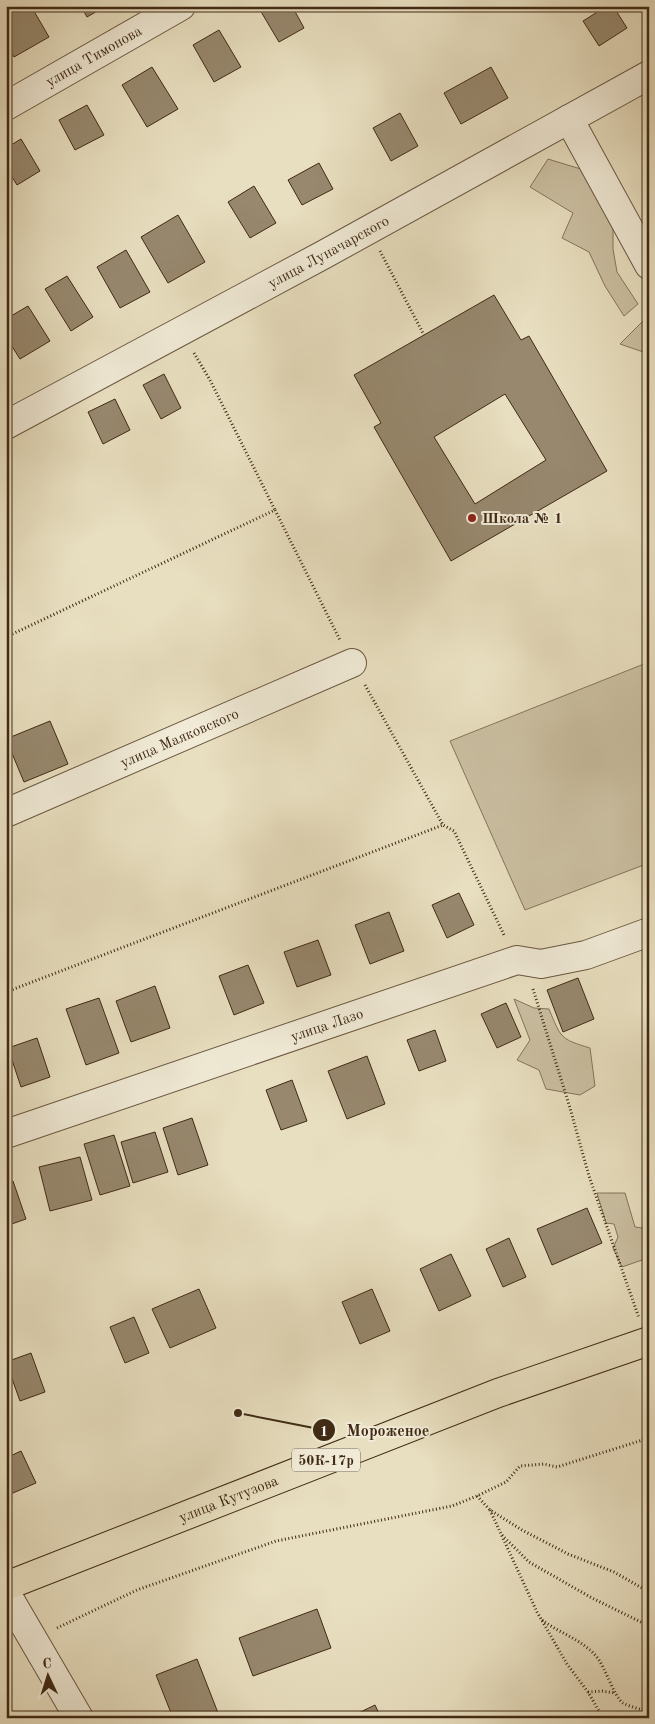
<svg xmlns="http://www.w3.org/2000/svg" width="655" height="1724" font-family="'Old Standard TT',serif">
  <style>
    .green { fill: #cbc0a3; stroke: #86755c }
    .building { fill: #97886e; stroke: #402a15; fill-rule: evenodd }
    .lines { fill: none; stroke-linecap: round; stroke-linejoin: round }
    .minor-casing { stroke: #6a5740; stroke-width: 30 }
    .major-casing { stroke: #402a15; stroke-width: 30 }
    .path { stroke: #402a15; stroke-width: 3; stroke-dasharray: 1 2.5; stroke-linecap: butt }
    .minor { stroke: #f0ead6; stroke-width: 28 }
    .major { stroke: #e8dfc0; stroke-width: 28 }
    .poi-dot { fill: #8f2418; stroke: #f0ead6; stroke-width: 2 }
    .labels { text-anchor: middle; stroke-width: 4; stroke-linejoin: round; paint-order: stroke }
    .shield { fill: #f0ead6; stroke: #75644f; stroke-width: 1 }
    .shield-label { font-size: 14px; font-weight: bold; fill: #402a15 }
    .street-label { font-size: 15px; fill: #402a15; stroke: #f0ead6 }
    .poi-label { font-size: 15px; font-weight: bold; fill: #402a15; stroke: #f0ead6; text-anchor: start }
    .leader { fill: none; stroke: #402a15; stroke-width: 2 }
    .callout-dot { fill: #402a15; stroke: #f0ead6; stroke-width: 2 }
    .mark-label { font-size: 15px; text-anchor: middle; font-weight: bold; fill: #fff }
    .callout-label { font-size: 16px; text-anchor: middle; font-weight: bold; fill: #402a15; stroke: #f0ead6; stroke-width: 4; stroke-linejoin: round; paint-order: stroke }
  </style>
  <rect width="100%" height="100%" fill="#e8dfc0"/>
  <filter id="stains"><feTurbulence type="fractalNoise" baseFrequency=".004" numOctaves="4"/><feColorMatrix values="0 0 0 0 .2 0 0 0 0 .09 0 0 0 0 .02 0 0 0 .5 -.17"/></filter>
  <radialGradient id="worn" r=".72"><stop offset=".6" stop-color="#630" stop-opacity="0"/><stop offset="1" stop-color="#630" stop-opacity=".3"/></radialGradient>
  <path class="green" d="M 548,159 L 584,170 L 613,215 L 613,249 L 617,272 L 638,304 L 624,316 L 605,286 L 589,252 L 562,238 L 573,213 L 530,187 Z
    M 643,321 L 649,324 L 649,354 L 620,344 Z
    M 649,662 L 649,863 L 525,910 L 450,741 Z
    M 514,999 L 534,1008 L 549,1009 C 561,1038 560,1039 590,1048 L 595,1086 L 580,1095 L 546,1089 L 539,1070 L 517,1060 L 530,1040 Z
    M 597,1193 L 625,1193 L 635,1227 L 649,1229 L 649,1247 L 645,1259 L 622,1267 L 613,1248 L 618,1237 L 614,1224 L 606,1223 Z"/>
  <path class="building" d="M 6,6 L 31,6 L 49,37 L 14,57 L 6,43 Z
    M 81,6 L 106,6 L 87,17 Z
    M 266,6 L 292,6 L 304,28 L 279,42 L 260,10 Z
    M 607,6 L 613,6 L 627,28 L 599,46 L 583,21 Z
    M 219,30 L 241,67 L 214,82 L 193,45 Z
    M 152,67 L 178,109 L 147,127 L 122,85 Z
    M 491,67 L 508,98 L 461,124 L 444,93 Z
    M 87,105 L 104,135 L 75,150 L 59,120 Z
    M 400,113 L 418,146 L 391,161 L 373,128 Z
    M 21,139 L 40,171 L 17,185 L 6,167 L 6,148 Z
    M 319,163 L 333,189 L 302,205 L 288,180 Z
    M 254,186 L 276,223 L 250,238 L 228,202 Z
    M 178,215 L 205,262 L 168,283 L 141,237 Z
    M 126,250 L 150,292 L 120,308 L 97,267 Z
    M 67,276 L 93,317 L 71,331 L 45,289 Z
    M 494,295 L 521,340 L 529,336 L 607,471 L 451,561 L 374,427 L 381,423 L 354,375 ZM 505,394 L 546,460 L 475,504 L 434,437 Z
    M 28,306 L 50,341 L 20,359 L 6,337 L 6,319 Z
    M 164,374 L 181,408 L 161,419 L 143,385 Z
    M 115,399 L 130,430 L 103,444 L 88,412 Z
    M 50,721 L 68,764 L 24,782 L 6,739 Z
    M 459,893 L 474,925 L 447,938 L 432,905 Z
    M 389,912 L 404,951 L 370,964 L 355,925 Z
    M 318,940 L 331,975 L 297,987 L 284,952 Z
    M 248,965 L 264,1003 L 234,1015 L 219,976 Z
    M 578,978 L 594,1019 L 563,1032 L 547,990 Z
    M 155,986 L 170,1028 L 131,1042 L 116,1001 Z
    M 99,998 L 119,1053 L 86,1065 L 66,1009 Z
    M 506,1003 L 521,1037 L 497,1048 L 481,1014 Z
    M 435,1030 L 446,1061 L 419,1071 L 407,1040 Z
    M 37,1038 L 50,1077 L 21,1087 L 8,1048 Z
    M 367,1056 L 385,1104 L 347,1119 L 328,1071 Z
    M 292,1080 L 307,1121 L 281,1130 L 266,1090 Z
    M 192,1118 L 208,1165 L 178,1175 L 163,1128 Z
    M 155,1132 L 168,1172 L 133,1183 L 121,1142 Z
    M 114,1135 L 130,1186 L 100,1195 L 84,1144 Z
    M 80,1157 L 92,1200 L 50,1211 L 39,1167 Z
    M 13,1181 L 26,1219 L 6,1226 L 6,1183 Z
    M 587,1208 L 602,1243 L 552,1265 L 537,1229 Z
    M 509,1238 L 526,1277 L 503,1287 L 486,1249 Z
    M 451,1254 L 471,1296 L 439,1311 L 420,1269 Z
    M 199,1289 L 216,1328 L 170,1348 L 152,1309 Z
    M 372,1289 L 390,1331 L 360,1344 L 342,1302 Z
    M 134,1317 L 149,1353 L 125,1363 L 110,1327 Z
    M 31,1353 L 45,1392 L 20,1401 L 6,1362 Z
    M 21,1451 L 36,1483 L 6,1496 L 6,1458 Z
    M 317,1609 L 331,1648 L 253,1676 L 239,1638 Z
    M 197,1659 L 220,1718 L 173,1718 L 156,1675 Z
    M 375,1705 L 381,1718 L 348,1718 Z"/>
  <g class="lines">
    <g class="minor-casing">
      <g id="minor">
        <path id="s1" d="M 6,106 L 181,6"/>
        <path d="M 569,119 L 649,265"/>
        <path id="s2" d="M 6,425 L 323,255 L 649,75"/>
        <path id="s3" d="M 6,813 L 352,663"/>
        <path id="s4" d="M 6,1134 L 517,960 L 541,964 L 586,955 L 649,932"/>
        <path d="M 6,1593 L 79,1718"/>
      </g>
    </g>
    <g class="major-casing">
      <g id="major">
        <path id="s5" d="M 6,1586 L 498,1393 L 649,1341"/>
      </g>
    </g>
    <path class="path" d="M 380,251 L 424,335
      M 194,353 L 210,380 L 275,510
      M 6,637 L 275,510 L 340,640
      M 365,685 L 443,825 L 454,831 L 505,937
      M 533,989 L 570,1108 L 589,1176 L 639,1318
      M 6,992 L 443,825
      M 477,1496 L 490,1510 L 522,1530 L 568,1554 L 614,1572 L 649,1592
      M 490,1510 L 537,1612 L 567,1664 L 588,1692 L 603,1718
      M 502,1535 L 529,1562 L 592,1598 L 649,1626
      M 542,1620 C 559,1633 581,1639 596,1656 C 606,1668 613,1695 623,1703 C 630,1707 641,1709 649,1712
      M 57,1628 L 137,1590 L 276,1541 L 452,1506 L 477,1496 L 506,1482 L 520,1466 L 544,1464 L 557,1467 L 649,1438
      M 588,1692 L 602,1691 L 615,1693"/>
    <use href="#minor" class="minor"/>
    <use href="#major" class="major"/>
  </g>
  <circle class="poi-dot" cx="472" cy="518" r="5"/>
  <g class="labels">
    <rect class="shield" x="292" y="1448.5" width="68" height="23" rx="4"/>
    <g class="shield-label">
      <text x="326" y="1465">50К-17р</text>
    </g>
    <g class="street-label">
      <text dy="5" stroke="none"><textPath href="#s1" startOffset="101">улица Тимонова</textPath></text>
      <text dy="5" stroke="none"><textPath href="#s2" startOffset="366">улица Луначарского</textPath></text>
      <text dy="5" stroke="none"><textPath href="#s3" startOffset="189">улица Маяковского</textPath></text>
      <text dy="5" stroke="none"><textPath href="#s4" startOffset="339">улица Лазо</textPath></text>
      <text dy="5" stroke="none"><textPath href="#s5" startOffset="239">улица Кутузова</textPath></text>
    </g>
    <g class="poi-label">
      <text x="482" y="523">Школа № 1</text>
    </g>
  </g>
  <path class="leader" d="M238 1413L324 1430"/>
  <g class="callout-dot">
    <circle cx="238" cy="1413" r="5"/>
    <circle cx="324" cy="1430" r="12"/>
  </g>
  <g class="mark-label">
    <text x="324" y="1436">1</text>
  </g>
  <g class="callout-label">
    <text x="388" y="1436">Мороженое</text>
  </g>
  <rect width="655" height="1724" fill="none" stroke="#e8dfc0" stroke-width="25"/>
  <rect x="8" y="8" width="640" height="1709" fill="none" stroke="#402a15" stroke-width="2.5"/>
  <rect x="12" y="12" width="630" height="1699" fill="none" stroke="#402a15"/>
  <g transform="translate(48 1676) rotate(356)" stroke="#f0ead6" stroke-width="4" paint-order="stroke">
  <path d="M0-4L9 19L0 12L-9 19Z" fill="#402a15"/>
  <text y="-8" font-size="14" font-weight="bold" text-anchor="middle" fill="#402a15">С</text>
  </g>
  <rect width="100%" height="100%" filter="url(#stains)"/>
  <rect width="100%" height="100%" fill="url(#worn)"/>
</svg>
